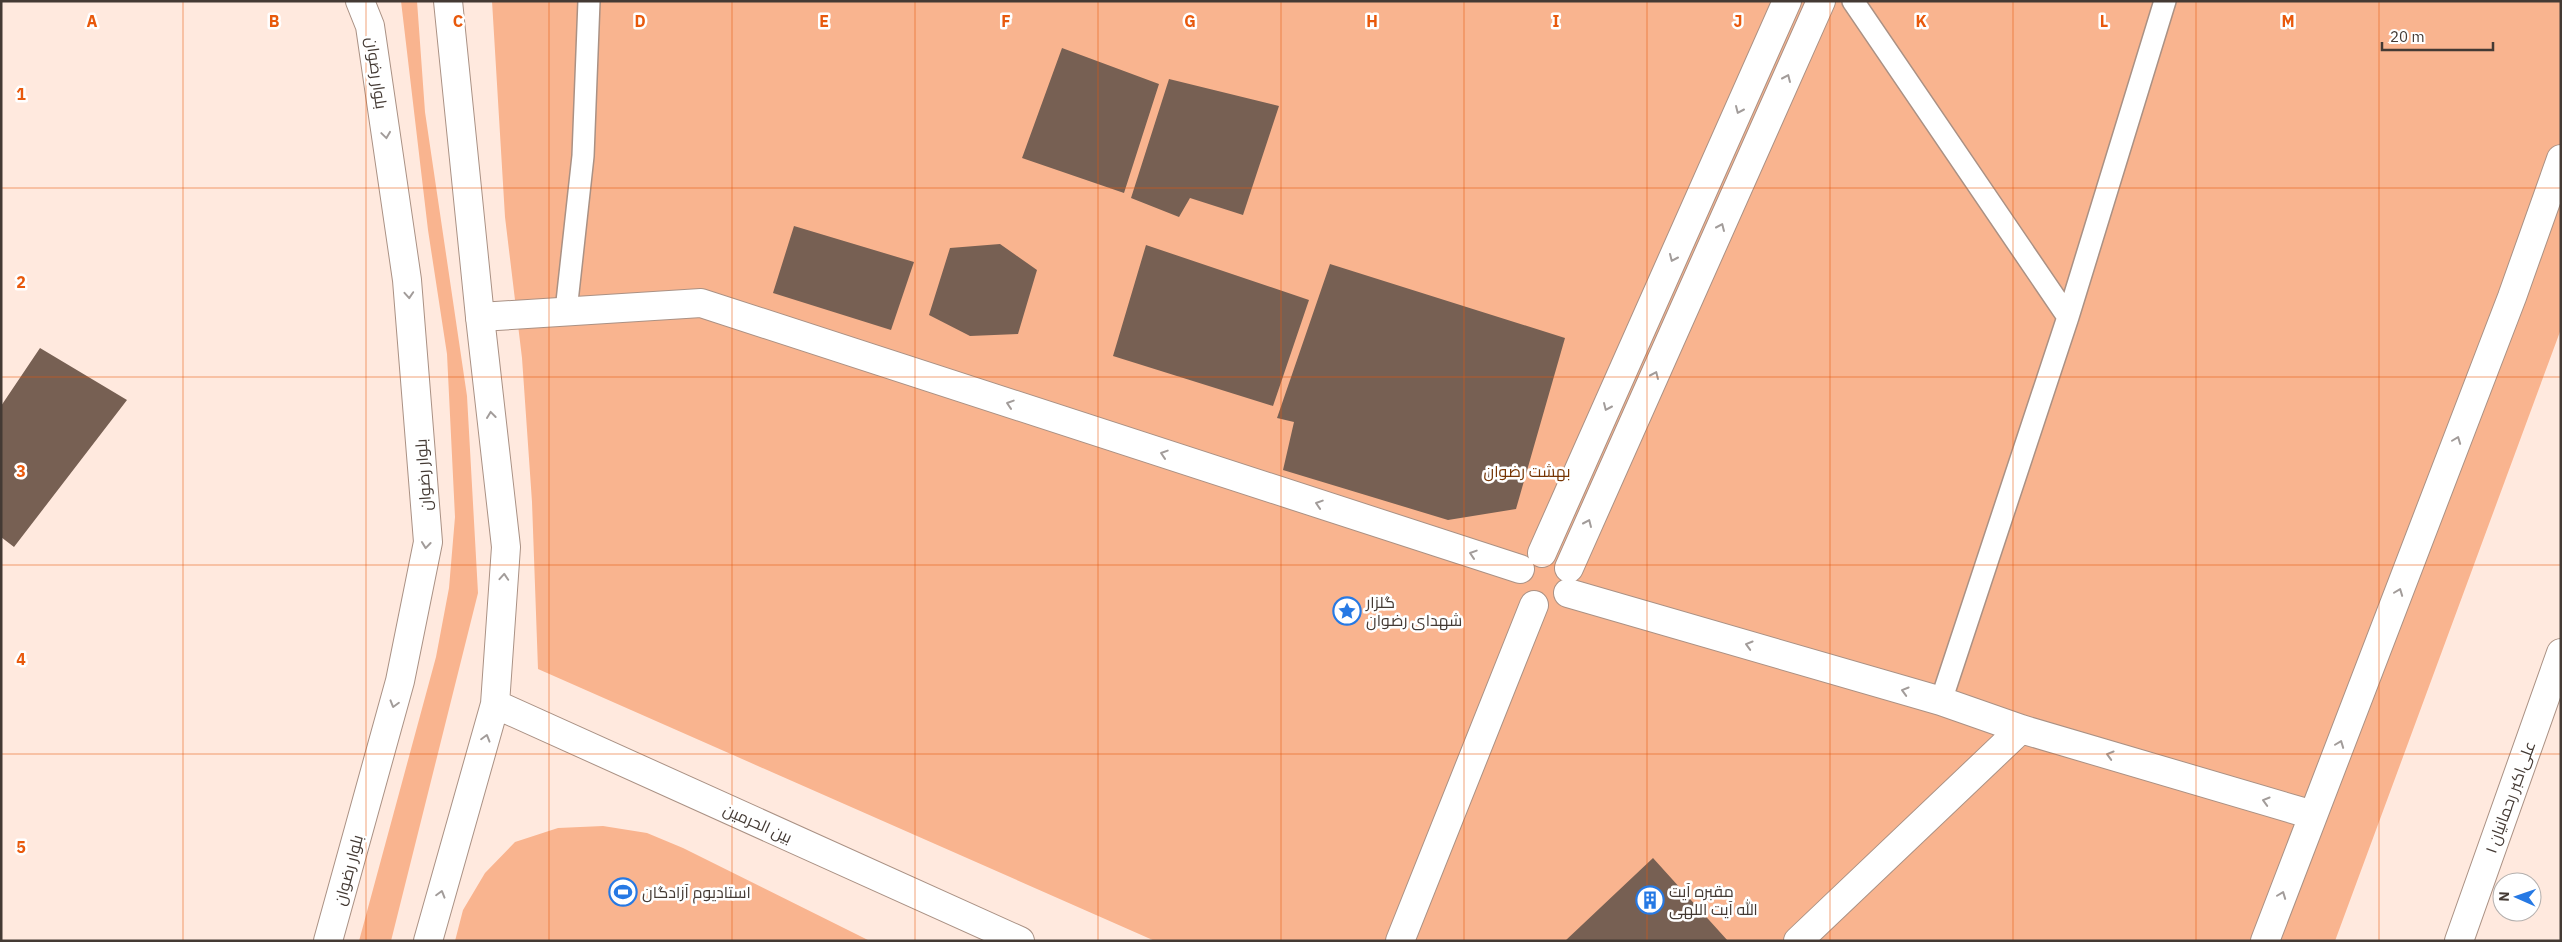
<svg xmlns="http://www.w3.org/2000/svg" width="2562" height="942" font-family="'IBM Plex Sans',Cairo,sans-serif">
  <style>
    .green { fill: #f9b48f }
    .building { fill: #776053 }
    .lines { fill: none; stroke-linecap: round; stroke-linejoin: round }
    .lane-casing { stroke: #aa9184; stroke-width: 24 }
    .street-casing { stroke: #aa9184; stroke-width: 30 }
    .secondary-casing { stroke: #aa9184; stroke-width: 30 }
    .lane { stroke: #fff; stroke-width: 21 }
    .street { stroke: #fff; stroke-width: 28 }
    .secondary { stroke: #fff; stroke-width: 28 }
    .oneway { stroke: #a29c9a }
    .grid { fill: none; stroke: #e8590c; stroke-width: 1; stroke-opacity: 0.55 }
    .labels { text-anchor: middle; stroke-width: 5; stroke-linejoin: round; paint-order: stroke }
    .street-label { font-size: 16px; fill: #443a34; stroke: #fff }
    .park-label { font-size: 16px; fill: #763504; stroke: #fff }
    .poi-label { font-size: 16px; fill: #443a34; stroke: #fff; text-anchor: start }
    .grid-label { font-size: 16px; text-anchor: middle; font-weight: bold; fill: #e8590c; stroke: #fff; stroke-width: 5; stroke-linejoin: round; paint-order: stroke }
  </style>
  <rect width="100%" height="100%" fill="#ffe9de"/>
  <path class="green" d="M 401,1 L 417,1 L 425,112 L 467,396 L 478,593 L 391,941 L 359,941 L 436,657 L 449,588 L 455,517 L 447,354 L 428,230 Z
    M 492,1 L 2561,1 L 2561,329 L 2335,941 L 1155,941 L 538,669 L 532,502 L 522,358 L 505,217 Z
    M 603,826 L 647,833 L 683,848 L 870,941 L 455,941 L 463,910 L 485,873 L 515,842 L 558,828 Z"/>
  <path class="building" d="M 1062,48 L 1159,84 L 1124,193 L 1022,158 Z
    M 1169,79 L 1279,106 L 1243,215 L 1190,198 L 1179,217 L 1131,198 Z
    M 794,226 L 914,262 L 891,330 L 773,293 Z
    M 1000,244 L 1037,270 L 1018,334 L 970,336 L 929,315 L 950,248 Z
    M 1146,245 L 1309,300 L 1273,406 L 1113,356 Z
    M 1330,264 L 1565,338 L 1516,509 L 1448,520 L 1283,470 L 1294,422 L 1277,418 Z
    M 40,348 L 127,400 L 14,547 L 1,537 L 1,406 Z
    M 1653,858 L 1728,941 L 1565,941 Z"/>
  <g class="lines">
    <g class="lane-casing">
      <path id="lane" d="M 1853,1 L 2068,317
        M 566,311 L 583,156 L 589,1
        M 1941,701 L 2068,317 L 2165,1"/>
    </g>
    <g class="street-casing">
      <path id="street" d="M 480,317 L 701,303 L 1520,569
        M 1542,553 L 1787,1
        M 1569,568 L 1821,1
        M 1568,593 L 1941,701 L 2021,729 L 2313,815
        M 1400,941 L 1534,605
        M 1798,941 L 2021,729
        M 2265,941 L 2512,297 L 2561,159
        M 2459,941 L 2561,653"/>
    </g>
    <g class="secondary-casing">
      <path id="secondary" d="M 495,704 L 1020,941
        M 328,941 L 400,681 L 428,542 L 407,280 L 370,26 L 360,1
        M 428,941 L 495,704 L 506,547 L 480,317 L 448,1"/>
    </g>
    <use href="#lane" class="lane"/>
    <use href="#street" class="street"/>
    <use href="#secondary" class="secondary"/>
  </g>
  <defs><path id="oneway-chevron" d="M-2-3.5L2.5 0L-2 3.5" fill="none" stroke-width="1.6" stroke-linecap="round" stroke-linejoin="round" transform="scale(1.25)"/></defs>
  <g class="oneway">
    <use href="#oneway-chevron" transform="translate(1787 78) rotate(-66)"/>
    <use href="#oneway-chevron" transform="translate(1739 110) rotate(114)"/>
    <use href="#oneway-chevron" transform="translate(386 135) rotate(82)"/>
    <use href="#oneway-chevron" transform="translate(1721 227) rotate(-66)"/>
    <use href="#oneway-chevron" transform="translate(1673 258) rotate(114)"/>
    <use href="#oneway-chevron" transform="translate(409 295) rotate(86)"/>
    <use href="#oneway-chevron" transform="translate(1655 375) rotate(-66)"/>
    <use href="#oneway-chevron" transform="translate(1010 404) rotate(-162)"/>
    <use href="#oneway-chevron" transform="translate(1607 407) rotate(114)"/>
    <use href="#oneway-chevron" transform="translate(491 415) rotate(-97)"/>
    <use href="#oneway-chevron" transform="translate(2457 440) rotate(-69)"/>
    <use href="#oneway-chevron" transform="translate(1164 454) rotate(-162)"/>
    <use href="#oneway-chevron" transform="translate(1319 504) rotate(-162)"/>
    <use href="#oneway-chevron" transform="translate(1588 523) rotate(-66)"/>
    <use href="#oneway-chevron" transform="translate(426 545) rotate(96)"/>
    <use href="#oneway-chevron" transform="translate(1473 554) rotate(-162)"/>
    <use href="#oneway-chevron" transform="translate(504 577) rotate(-86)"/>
    <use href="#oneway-chevron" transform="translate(2399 592) rotate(-69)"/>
    <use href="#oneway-chevron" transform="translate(1749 645) rotate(-164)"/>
    <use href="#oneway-chevron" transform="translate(1905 691) rotate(-164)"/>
    <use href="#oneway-chevron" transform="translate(394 704) rotate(106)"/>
    <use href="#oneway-chevron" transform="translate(486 738) rotate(-74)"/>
    <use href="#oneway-chevron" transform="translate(2340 744) rotate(-69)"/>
    <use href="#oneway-chevron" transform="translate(2110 755) rotate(-164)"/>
    <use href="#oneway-chevron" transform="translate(2266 801) rotate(-164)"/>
    <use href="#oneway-chevron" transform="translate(441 894) rotate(-74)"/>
    <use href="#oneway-chevron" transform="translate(2282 895) rotate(-69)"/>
  </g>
  <path class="grid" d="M 183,1 L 183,941M 366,1 L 366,941M 549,1 L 549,941M 732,1 L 732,941M 915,1 L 915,941M 1098,1 L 1098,941M 1281,1 L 1281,941M 1464,1 L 1464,941M 1647,1 L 1647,941M 1830,1 L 1830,941M 2013,1 L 2013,941M 2196,1 L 2196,941M 2379,1 L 2379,941M 1,188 L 2561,188M 1,377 L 2561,377M 1,565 L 2561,565M 1,754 L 2561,754"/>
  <defs>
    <g id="sight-ring" transform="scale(1.4375)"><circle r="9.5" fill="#fff" stroke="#2679e4" stroke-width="1.5"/><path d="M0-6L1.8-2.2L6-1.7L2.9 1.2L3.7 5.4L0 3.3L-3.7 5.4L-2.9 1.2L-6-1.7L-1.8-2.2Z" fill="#2679e4"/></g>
    <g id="stadium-ring" transform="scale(1.4375)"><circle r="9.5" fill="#fff" stroke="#2679e4" stroke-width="1.5"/><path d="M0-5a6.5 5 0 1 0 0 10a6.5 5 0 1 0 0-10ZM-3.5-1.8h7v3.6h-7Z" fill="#2679e4"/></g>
    <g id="building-ring" transform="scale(1.4375)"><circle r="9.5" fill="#fff" stroke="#2679e4" stroke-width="1.5"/><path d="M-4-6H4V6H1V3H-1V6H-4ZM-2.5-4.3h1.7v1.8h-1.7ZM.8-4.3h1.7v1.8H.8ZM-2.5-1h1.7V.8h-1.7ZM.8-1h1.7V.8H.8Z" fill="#2679e4"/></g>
  </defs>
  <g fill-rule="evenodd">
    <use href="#sight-ring" x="1347" y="611"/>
    <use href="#stadium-ring" x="623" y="892"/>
    <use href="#building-ring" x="1650" y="900"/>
  </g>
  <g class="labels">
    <g class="street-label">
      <text transform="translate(377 73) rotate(82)" y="6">بلوار رضوان</text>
      <text transform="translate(423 475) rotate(-94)" y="6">بلوار رضوان</text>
      <text transform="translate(2510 797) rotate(-70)" y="6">علی‌اکبر رحمانیان ۱</text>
      <text transform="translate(758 823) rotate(24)" y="6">بین الحرمین</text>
      <text transform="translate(348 870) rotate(-75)" y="6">بلوار رضوان</text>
    </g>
    <g class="park-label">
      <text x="1527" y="477">بهشت رضوان</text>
    </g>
    <g class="poi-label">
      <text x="1366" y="608">گلزار<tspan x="1366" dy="18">شهدای رضوان</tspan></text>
      <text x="1669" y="897">مقبره آیت<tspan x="1669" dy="18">الله آیت اللهی</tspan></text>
      <text x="642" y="898">استادیوم آزادگان</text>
    </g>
  </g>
  <g class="grid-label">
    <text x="92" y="27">A</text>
    <text x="274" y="27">B</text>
    <text x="458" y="27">C</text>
    <text x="640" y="27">D</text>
    <text x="824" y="27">E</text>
    <text x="1006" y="27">F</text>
    <text x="1190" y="27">G</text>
    <text x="1372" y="27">H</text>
    <text x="1556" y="27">I</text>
    <text x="1738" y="27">J</text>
    <text x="1921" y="27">K</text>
    <text x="2104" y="27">L</text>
    <text x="2288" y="27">M</text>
    <text x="21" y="100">1</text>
    <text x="21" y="288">2</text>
    <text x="21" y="477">3</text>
    <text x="21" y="665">4</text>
    <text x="21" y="853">5</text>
  </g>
  <rect width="2562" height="942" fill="none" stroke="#443a34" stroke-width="5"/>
  <g transform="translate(2517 897) rotate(272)"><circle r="24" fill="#ffffff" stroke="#b4b0ae"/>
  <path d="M0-4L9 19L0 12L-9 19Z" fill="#2679e4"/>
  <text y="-8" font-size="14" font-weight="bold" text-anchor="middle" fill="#443a34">N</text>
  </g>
  <path d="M2382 42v8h111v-8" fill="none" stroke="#443a34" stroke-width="2.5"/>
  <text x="2390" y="42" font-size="15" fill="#443a34" stroke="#ffffff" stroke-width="4" paint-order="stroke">20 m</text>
</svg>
